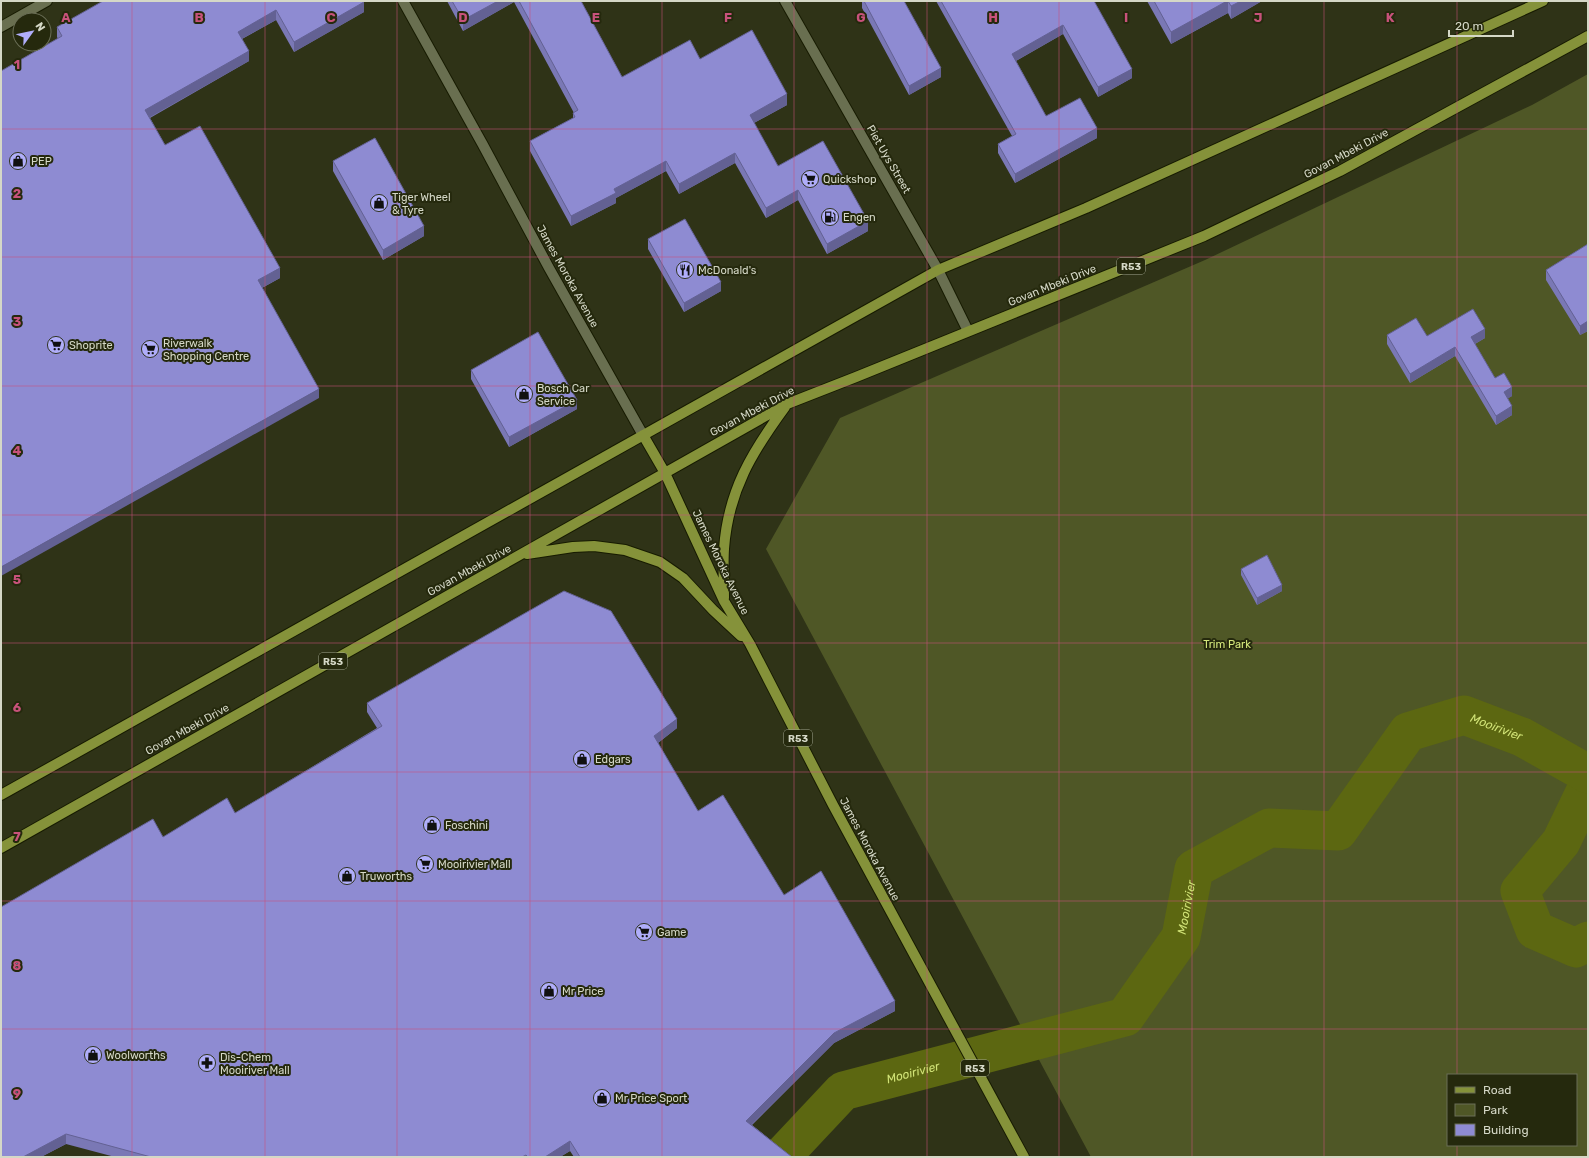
<svg xmlns="http://www.w3.org/2000/svg" width="1589" height="1158" font-family="Rubik,sans-serif">
  <style>
    .park { fill: #4f5726; fill-rule: evenodd }
    .lines { fill: none; stroke-linecap: round; stroke-linejoin: round }
    .river { stroke: #5c6711; stroke-width: 39 }
    .minor-casing { stroke: #171b01; stroke-width: 12 }
    .major-casing { stroke: #171b01; stroke-width: 12 }
    .minor { stroke: #696f50; stroke-width: 10 }
    .major { stroke: #85923a; stroke-width: 10 }
    .wall { fill: #7a78b5 }
    .shaded-wall { fill: #636193 }
    .building { fill: #8e8bd2; stroke: #636193 }
    .grid { fill: none; stroke: #c8527b; stroke-width: 1; stroke-opacity: 0.55 }
    .labels { text-anchor: middle; stroke-width: 4; stroke-linejoin: round; paint-order: stroke }
    .shield { fill: #25290d; stroke: #a0a48f; stroke-width: 1 }
    .shield-label { font-size: 10px; font-weight: bold; fill: #d5d8c7 }
    .street-label { font-size: 11px; fill: #d5d8c7; stroke: #25290d }
    .poi-label { font-size: 11px; fill: #d5d8c7; stroke: #25290d; text-anchor: start }
    .park-label { font-size: 11px; fill: #d6e87c; stroke: #25290d }
    .water-label { font-size: 12px; font-style: italic; fill: #d1e377; stroke: #25290d }
    .grid-label { font-size: 13px; text-anchor: middle; font-weight: bold; fill: #c8527b; stroke: #25290d; stroke-width: 4; stroke-linejoin: round; paint-order: stroke }
  </style>
  <rect width="100%" height="100%" fill="#2f3317"/>
  <path class="park" d="M 1588,74 L 1588,1157 L 1091,1157 L 766,549 L 840,418 L 1205,260 L 1532,105 ZM 1448,1075 L 1576,1075 L 1576,1145 L 1448,1145 Z"/>
  <g class="lines">
    <g class="river">
      <path d="M 1588,786 L 1561,842 L 1520,891 L 1535,930 L 1576,948 L 1588,941"/>
      <path id="s1" d="M 781,1157 L 843,1091 L 1125,1017 L 1181,937 L 1194,869 L 1269,828 L 1338,831 L 1408,732 L 1464,715 L 1522,737 L 1588,774"/>
    </g>
    <g class="minor-casing">
      <path id="minor" d="M 403,1 L 483,145 L 549,268 L 643,435
        M 785,1 L 938,270 L 968,331
        M 1,27 L 47,1"/>
    </g>
    <g class="major-casing">
      <path id="major" d="M 643,435 L 665,473 L 724,601 L 750,644 L 833,805 L 1024,1157
        M 527,554 L 573,547 L 594,546 L 625,550 L 660,562 L 683,578 L 713,610 L 741,636
        M 724,598 C 724,582 723,565 724,549 C 728,491 752,452 785,407
        M 1,795 L 938,270 L 1086,208 L 1543,1
        M 1,848 L 787,404 L 856,377 L 1204,236 L 1340,171 L 1588,36"/>
    </g>
    <use href="#minor" class="minor"/>
    <use href="#major" class="major"/>
  </g>
  <path class="wall" d="M 447,1 L 581,1 L 622,77 L 700,59 L 787,105 L 754,123 L 778,166 L 868,231 L 827,254 L 798,200 L 766,218 L 735,163 L 679,194 L 666,171 L 616,198 L 616,203 L 571,226 L 530,151 L 530,141 L 573,118 L 573,113 L 574,113 L 514,2 L 463,31 Z
    M 862,1 L 904,1 L 941,77 L 909,95 L 862,8 Z
    M 936,1 L 1094,1 L 1132,78 L 1098,97 L 1063,34 L 1016,61 L 1046,116 L 1097,138 L 1015,183 L 998,153 L 998,144 L 1012,136 Z
    M 1147,1 L 1262,1 L 1231,19 L 1228,13 L 1171,44 Z
    M 364,2 L 364,12 L 294,52 L 276,20 L 242,39 L 249,61 L 150,118 L 165,145 L 280,278 L 262,288 L 319,398 L 58,39 L 57,37 L 57,27 Z
    M 333,161 L 424,236 L 383,260 L 333,171 Z
    M 648,239 L 721,291 L 684,312 L 648,249 Z
    M 1588,244 L 1588,331 L 1580,335 L 1546,280 L 1546,270 Z
    M 1387,335 L 1427,336 L 1485,338 L 1475,344 L 1495,378 L 1512,396 L 1508,398 L 1512,415 L 1496,425 L 1455,356 L 1410,383 L 1387,344 Z
    M 471,370 L 577,409 L 509,447 L 471,379 Z
    M 1241,569 L 1282,591 L 1257,605 L 1241,575 Z
    M 367,703 L 677,728 L 658,743 L 698,811 L 784,895 L 895,1011 L 834,1043 L 752,1125 L 792,1157 L 574,1157 L 570,1151 L 560,1157 L 115,1157 L 66,1144 L 41,1157 L 1,1157 L 163,837 L 235,813 L 377,728 L 367,712 Z"/>
  <path class="shaded-wall" d="M 498,1 L 514,1 L 514,2 L 463,31 L 463,20 Z
    M 1227,1 L 1228,1 L 1228,13 L 1171,44 L 1171,32 Z
    M 1241,1 L 1262,1 L 1231,19 L 1231,6 Z
    M 364,2 L 364,12 L 294,52 L 294,42 Z
    M 276,10 L 276,20 L 238,41 L 238,32 Z
    M 1063,25 L 1063,34 L 1012,63 L 1012,54 Z
    M 249,51 L 249,61 L 145,120 L 145,110 Z
    M 941,68 L 941,77 L 909,95 L 909,86 Z
    M 1132,69 L 1132,78 L 1098,97 L 1098,87 Z
    M 787,94 L 787,105 L 750,125 L 750,115 Z
    M 1097,128 L 1097,138 L 1015,183 L 1015,174 Z
    M 735,153 L 735,163 L 679,194 L 679,184 Z
    M 666,161 L 666,171 L 616,198 L 616,203 L 571,226 L 571,216 L 614,189 Z
    M 798,190 L 798,200 L 766,218 L 766,208 Z
    M 868,221 L 868,231 L 827,254 L 827,244 Z
    M 424,226 L 424,236 L 383,260 L 383,250 Z
    M 280,268 L 280,278 L 258,290 L 258,280 Z
    M 721,282 L 721,291 L 684,312 L 684,303 Z
    M 1588,321 L 1588,331 L 1580,335 L 1580,326 Z
    M 1485,329 L 1485,338 L 1471,346 L 1471,337 Z
    M 1455,347 L 1455,356 L 1410,383 L 1410,374 Z
    M 1512,387 L 1512,396 L 1504,401 L 1504,392 Z
    M 319,389 L 319,398 L 1,576 L 1,567 Z
    M 577,400 L 577,409 L 509,447 L 509,437 Z
    M 1512,406 L 1512,415 L 1496,425 L 1496,416 Z
    M 1282,585 L 1282,591 L 1257,605 L 1257,598 Z
    M 677,719 L 677,728 L 654,746 L 654,736 Z
    M 895,1001 L 895,1011 L 834,1043 L 746,1130 L 746,1121 L 834,1033 Z
    M 66,1134 L 66,1144 L 41,1157 L 23,1157 Z
    M 570,1141 L 570,1151 L 560,1157 L 545,1157 Z"/>
  <path class="building" d="M 103,1 L 364,1 L 364,2 L 294,42 L 276,10 L 238,32 L 249,51 L 145,110 L 165,145 L 200,126 L 280,268 L 258,280 L 319,389 L 1,567 L 1,71 L 62,36 L 57,27 Z
    M 452,1 L 498,1 L 463,20 Z
    M 519,1 L 581,1 L 622,77 L 690,40 L 700,59 L 752,30 L 787,94 L 750,115 L 778,166 L 823,141 L 868,221 L 827,244 L 798,190 L 766,208 L 735,153 L 679,184 L 666,161 L 614,189 L 616,193 L 571,216 L 530,141 L 575,117 L 573,113 L 578,110 Z
    M 864,1 L 904,1 L 941,68 L 909,86 Z
    M 941,1 L 1094,1 L 1132,69 L 1098,87 L 1063,25 L 1012,54 L 1046,116 L 1080,98 L 1097,128 L 1015,174 L 998,144 L 1016,134 Z
    M 1154,1 L 1227,1 L 1171,32 Z
    M 1228,1 L 1241,1 L 1231,6 Z
    M 375,138 L 424,226 L 383,250 L 333,161 Z
    M 685,219 L 721,282 L 684,303 L 648,239 Z
    M 1588,244 L 1588,321 L 1580,326 L 1546,270 Z
    M 1473,309 L 1485,329 L 1471,337 L 1495,378 L 1504,373 L 1512,387 L 1504,392 L 1512,406 L 1496,416 L 1455,347 L 1410,374 L 1387,335 L 1416,318 L 1427,336 Z
    M 538,332 L 577,400 L 509,437 L 471,370 Z
    M 1267,555 L 1282,585 L 1257,598 L 1241,569 Z
    M 564,591 L 611,611 L 677,719 L 654,736 L 698,811 L 723,795 L 784,895 L 821,871 L 895,1001 L 834,1033 L 746,1121 L 792,1157 L 580,1157 L 570,1141 L 545,1157 L 528,1157 L 526,1155 L 522,1157 L 151,1157 L 66,1134 L 23,1157 L 1,1157 L 1,907 L 153,819 L 163,837 L 227,798 L 235,813 L 382,726 L 367,703 Z"/>
  <path class="grid" d="M 132,1 L 132,1157M 265,1 L 265,1157M 397,1 L 397,1157M 530,1 L 530,1157M 662,1 L 662,1157M 794,1 L 794,1157M 927,1 L 927,1157M 1059,1 L 1059,1157M 1192,1 L 1192,1157M 1324,1 L 1324,1157M 1457,1 L 1457,1075M 1,129 L 1588,129M 1,257 L 1588,257M 1,386 L 1588,386M 1,515 L 1588,515M 1,643 L 1588,643M 1,772 L 1588,772M 1,901 L 1588,901M 1,1029 L 1588,1029M 1457,1145 L 1457,1157"/>
  <defs>
    <g id="shop-disc" transform="scale(0.9)"><circle r="9.5" fill="#b0aefa" stroke="#25290d"/><path d="M-5-2.5h2.3a2.7 3.5 0 0 1 5.4 0H5L5.5 6h-11ZM-1.5-2.5h3a1.5 2.3 0 0 0-3 0Z" fill="#111"/></g>
    <g id="supermarket-disc" transform="scale(0.9)"><circle r="9.5" fill="#b0aefa" stroke="#25290d"/><path d="M-6-5.5h2.5l.6 2H6L4.5 2H-2.5L-4.4-4H-6ZM-1.5 3.2a1.3 1.3 0 1 0 .1 0ZM3 3.2a1.3 1.3 0 1 0 .1 0Z" fill="#111"/></g>
    <g id="fuel-disc" transform="scale(0.9)"><circle r="9.5" fill="#b0aefa" stroke="#25290d"/><path d="M-5.5-6h7V0h2V4h1.3V-2.5L3-4.5l.8-.8L6-3V5H2.5V1h-1V6h-7ZM-4.2-4.7v3.2H.2V-4.7Z" fill="#111"/></g>
    <g id="restaurant-disc" transform="scale(0.9)"><circle r="9.5" fill="#b0aefa" stroke="#25290d"/><path d="M-5-6h1v4h1v-4h1v4h1v-4h1v5L-1.5 .5V6h-2V.5L-5-1ZM5-6V6H3V1.5H1.5Q1.5-4 5-6Z" fill="#111"/></g>
    <g id="pharmacy-disc" transform="scale(0.9)"><circle r="9.5" fill="#b0aefa" stroke="#25290d"/><path d="M-2-6h4v4h4v4h-4v4h-4v-4h-4v-4h4Z" fill="#111"/></g>
  </defs>
  <g fill-rule="evenodd">
    <use href="#shop-disc" x="18" y="161"/>
    <use href="#supermarket-disc" x="810" y="179"/>
    <use href="#shop-disc" x="379" y="203"/>
    <use href="#fuel-disc" x="830" y="217"/>
    <use href="#restaurant-disc" x="685" y="270"/>
    <use href="#supermarket-disc" x="56" y="345"/>
    <use href="#supermarket-disc" x="150" y="349"/>
    <use href="#shop-disc" x="524" y="394"/>
    <use href="#shop-disc" x="582" y="759"/>
    <use href="#shop-disc" x="432" y="825"/>
    <use href="#supermarket-disc" x="425" y="864"/>
    <use href="#shop-disc" x="347" y="876"/>
    <use href="#supermarket-disc" x="644" y="932"/>
    <use href="#shop-disc" x="549" y="991"/>
    <use href="#shop-disc" x="93" y="1055"/>
    <use href="#pharmacy-disc" x="207" y="1063"/>
    <use href="#shop-disc" x="602" y="1098"/>
  </g>
  <g class="labels">
    <g class="shield">
      <rect x="1117" y="258" width="28" height="16" rx="3"/>
      <rect x="319" y="653" width="28" height="16" rx="3"/>
      <rect x="784" y="730" width="28" height="16" rx="3"/>
      <rect x="961" y="1060" width="28" height="16" rx="3"/>
    </g>
    <g class="shield-label">
      <text x="1131" y="270">R53</text>
      <text x="333" y="665">R53</text>
      <text x="798" y="742">R53</text>
      <text x="975" y="1072">R53</text>
    </g>
    <g class="street-label">
      <text transform="translate(1346 153) rotate(-28)" y="4">Govan Mbeki Drive</text>
      <text transform="translate(889 159) rotate(60)" y="4">Piet Uys Street</text>
      <text transform="translate(568 276) rotate(61)" y="4">James Moroka Avenue</text>
      <text transform="translate(1052 285) rotate(-22)" y="4">Govan Mbeki Drive</text>
      <text transform="translate(752 411) rotate(-28)" y="4">Govan Mbeki Drive</text>
      <text transform="translate(721 562) rotate(64)" y="4">James Moroka Avenue</text>
      <text transform="translate(469 570) rotate(-29)" y="4">Govan Mbeki Drive</text>
      <text transform="translate(187 729) rotate(-29)" y="4">Govan Mbeki Drive</text>
      <text transform="translate(870 849) rotate(62)" y="4">James Moroka Avenue</text>
    </g>
    <g class="poi-label">
      <text x="31" y="165">PEP</text>
      <text x="823" y="183">Quickshop</text>
      <text x="392" y="201">Tiger Wheel<tspan x="392" dy="13">&amp; Tyre</tspan></text>
      <text x="843" y="221">Engen</text>
      <text x="698" y="274">McDonald's</text>
      <text x="163" y="347">Riverwalk<tspan x="163" dy="13">Shopping Centre</tspan></text>
      <text x="69" y="349">Shoprite</text>
      <text x="537" y="392">Bosch Car<tspan x="537" dy="13">Service</tspan></text>
      <text x="595" y="763">Edgars</text>
      <text x="445" y="829">Foschini</text>
      <text x="438" y="868">Mooirivier Mall</text>
      <text x="360" y="880">Truworths</text>
      <text x="657" y="936">Game</text>
      <text x="562" y="995">Mr Price</text>
      <text x="106" y="1059">Woolworths</text>
      <text x="220" y="1061">Dis-Chem<tspan x="220" dy="13">Mooiriver Mall</tspan></text>
      <text x="615" y="1102">Mr Price Sport</text>
    </g>
    <g class="park-label">
      <text x="1227" y="648">Trim Park</text>
    </g>
    <g class="water-label">
      <text dy="4" stroke="none"><textPath href="#s1" startOffset="918">Mooirivier</textPath></text>
      <text dy="4" stroke="none"><textPath href="#s1" startOffset="510">Mooirivier</textPath></text>
      <text dy="4" stroke="none"><textPath href="#s1" startOffset="163">Mooirivier</textPath></text>
    </g>
  </g>
  <g class="grid-label">
    <text x="66" y="22">A</text>
    <text x="199" y="22">B</text>
    <text x="331" y="22">C</text>
    <text x="463" y="22">D</text>
    <text x="596" y="22">E</text>
    <text x="728" y="22">F</text>
    <text x="861" y="22">G</text>
    <text x="993" y="22">H</text>
    <text x="1126" y="22">I</text>
    <text x="1258" y="22">J</text>
    <text x="1390" y="22">K</text>
    <text x="17" y="69">1</text>
    <text x="17" y="198">2</text>
    <text x="17" y="326">3</text>
    <text x="17" y="455">4</text>
    <text x="17" y="584">5</text>
    <text x="17" y="712">6</text>
    <text x="17" y="841">7</text>
    <text x="17" y="970">8</text>
    <text x="17" y="1098">9</text>
  </g>
  <rect width="1589" height="1158" fill="none" stroke="#d5d8c7" stroke-width="4"/>
  <rect x="1447" y="1074" width="130" height="72" fill="#25290d" stroke="#6b6f57"/>
  <rect x="1455" y="1087" width="20" height="6" fill="#85923a" stroke="#6b6f57"/>
  <text x="1483" y="1094" font-size="12" fill="#d5d8c7">Road</text>
  <rect x="1455" y="1104" width="20" height="12" fill="#4f5726" stroke="#6b6f57"/>
  <text x="1483" y="1114" font-size="12" fill="#d5d8c7">Park</text>
  <rect x="1455" y="1124" width="20" height="12" fill="#8e8bd2" stroke="#6b6f57"/>
  <text x="1483" y="1134" font-size="12" fill="#d5d8c7">Building</text>
  <g transform="translate(32 32) rotate(57)"><circle r="19" fill="#25290d" stroke="#6b6f57"/>
  <path d="M0-3L7 15L0 10L-7 15Z" fill="#b0aefa"/>
  <text y="-6" font-size="11" font-weight="bold" text-anchor="middle" fill="#d5d8c7">N</text>
  </g>
  <path d="M1449 30v6h64v-6" fill="none" stroke="#d5d8c7" stroke-width="2"/>
  <text x="1455" y="30" font-size="12" fill="#d5d8c7" stroke="#25290d" stroke-width="3" paint-order="stroke">20 m</text>
</svg>
